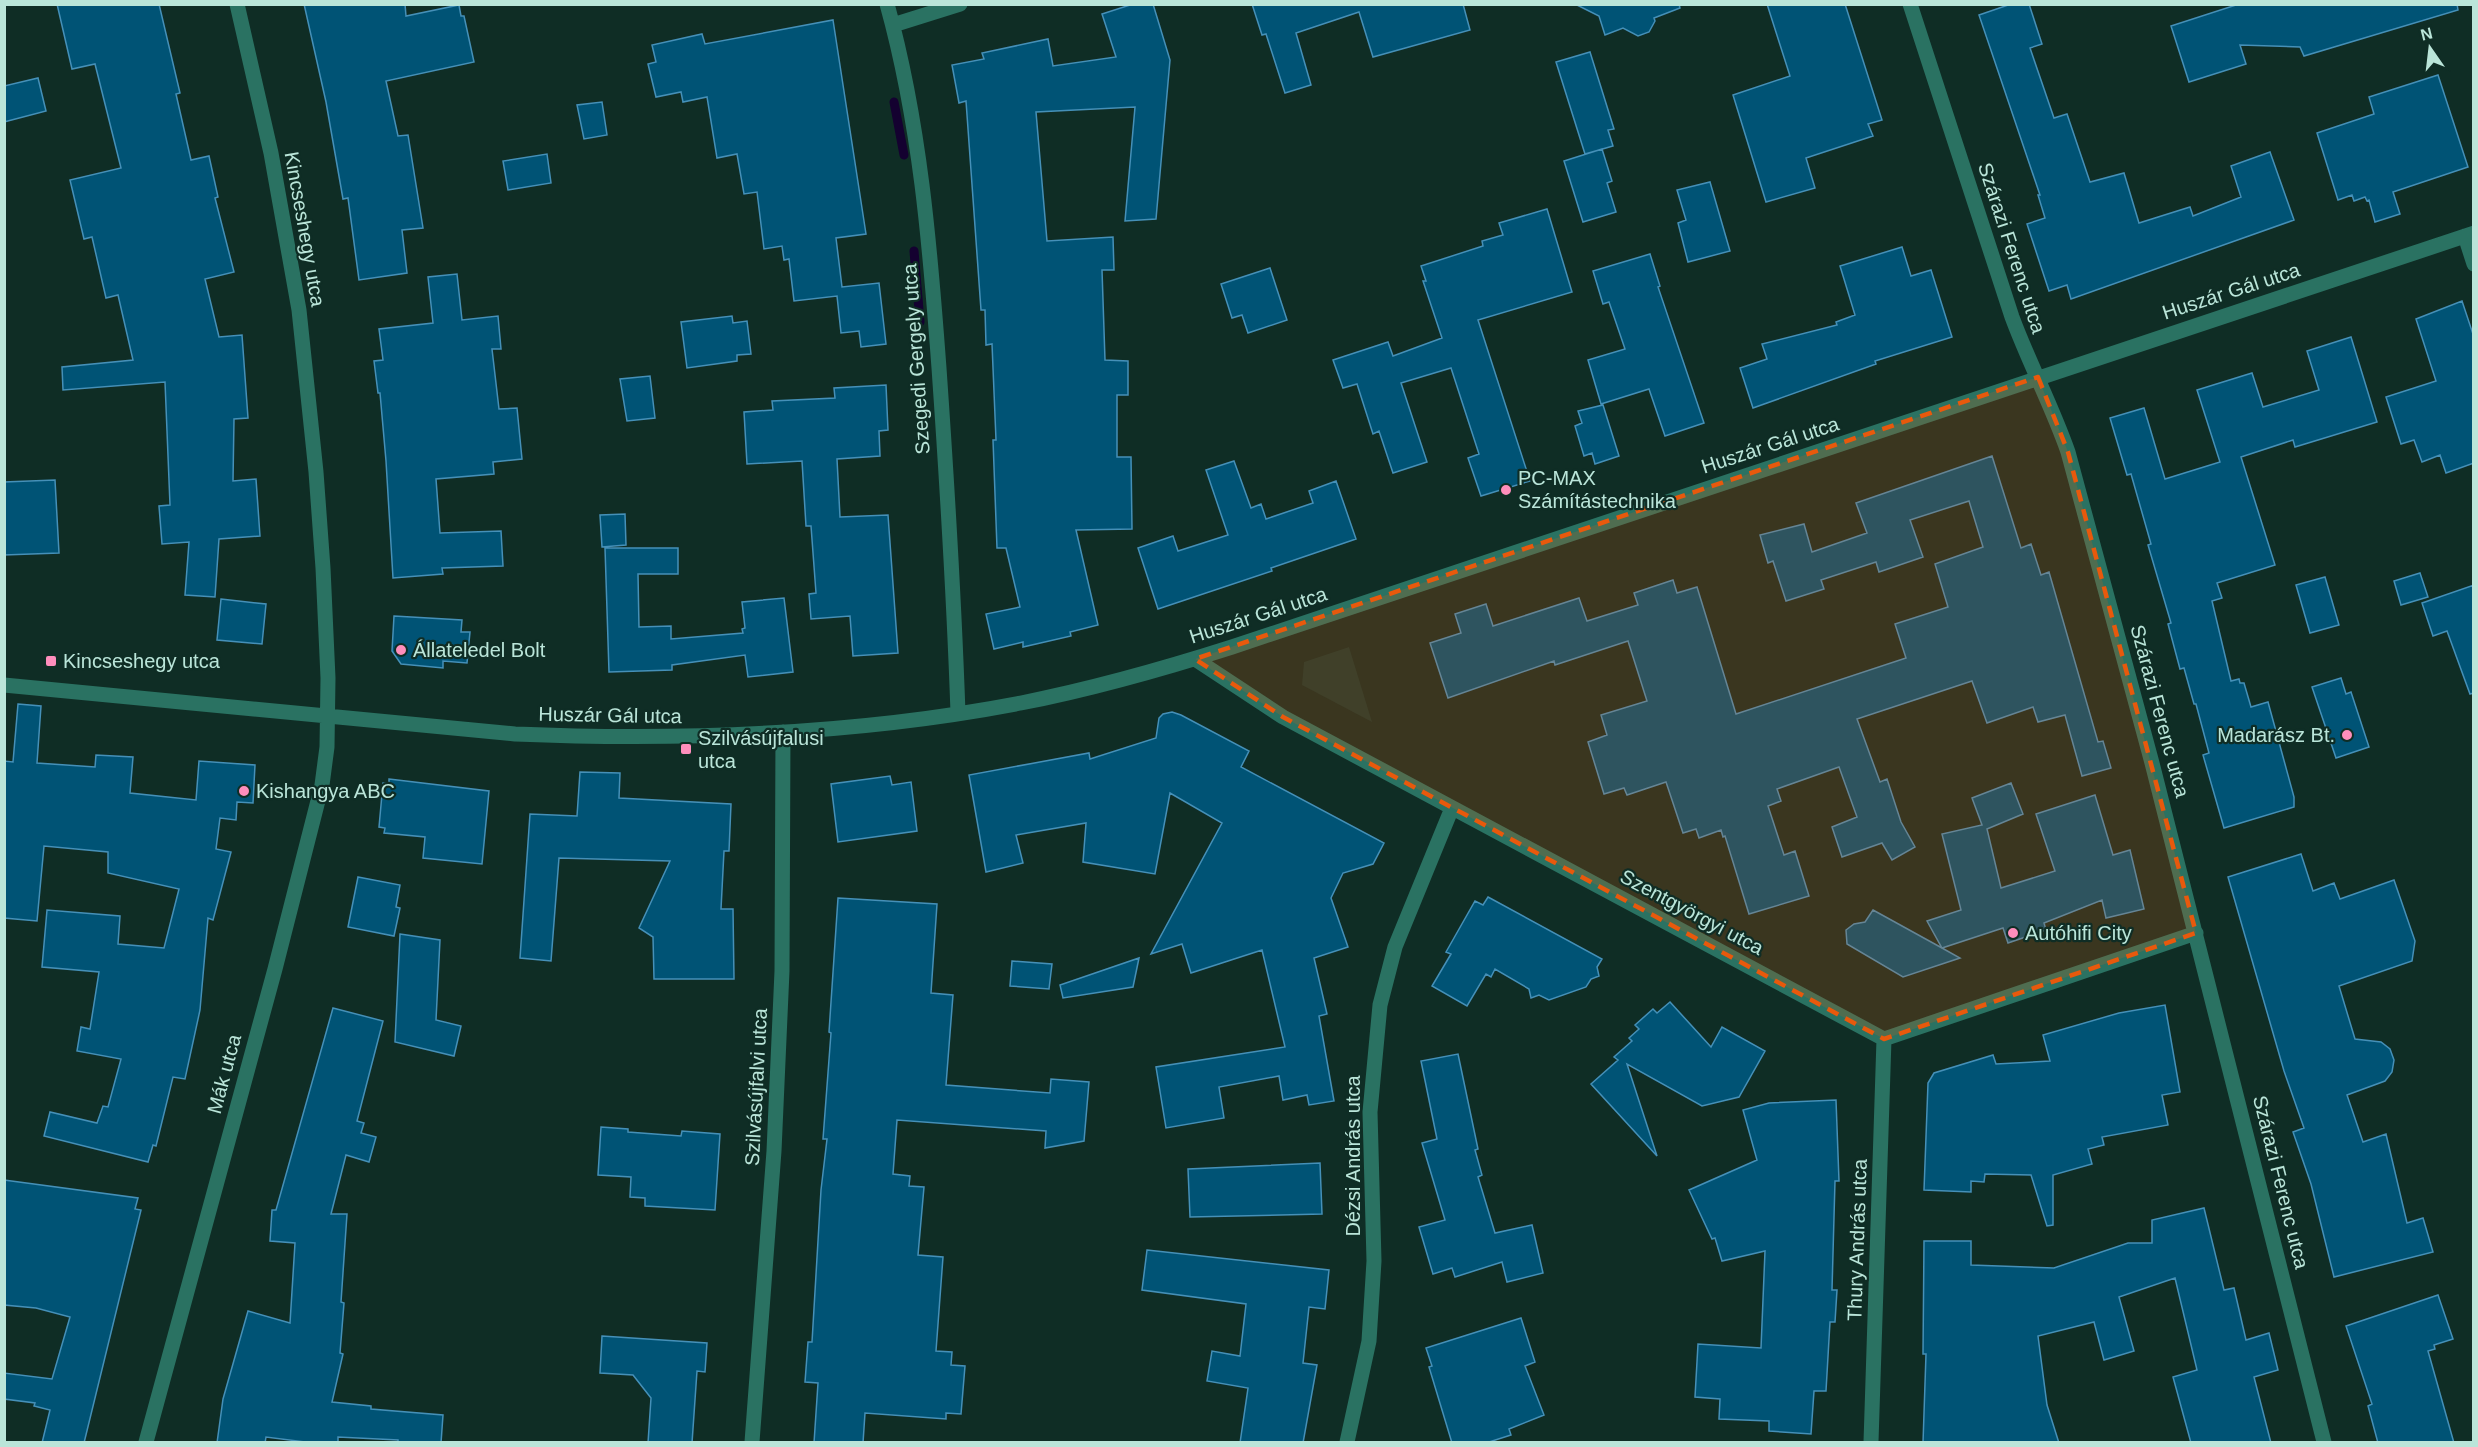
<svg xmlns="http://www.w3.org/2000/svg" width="2478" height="1447" font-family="Helvetica,sans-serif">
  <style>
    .built { fill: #173a31 }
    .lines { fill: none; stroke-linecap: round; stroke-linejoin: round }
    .stream { stroke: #140130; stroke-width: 9 }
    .building { fill: #005375; stroke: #4590b8; stroke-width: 1.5 }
    .minor { stroke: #2a7262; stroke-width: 15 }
    .marked { fill: #e8590c; fill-opacity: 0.2; stroke: #e8590c; stroke-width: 4.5; stroke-dasharray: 12 8; stroke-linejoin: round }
    .poi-dot { fill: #fe8ebc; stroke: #0f2d25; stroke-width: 2 }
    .labels { text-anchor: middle; stroke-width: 4.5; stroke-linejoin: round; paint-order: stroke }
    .street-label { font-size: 20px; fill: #bae5d9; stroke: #0f2d25 }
    .poi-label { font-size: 20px; fill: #bae5d9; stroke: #0f2d25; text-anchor: start }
  </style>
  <rect width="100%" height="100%" fill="#0f2d25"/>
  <path class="built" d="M 1349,647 L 1372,722 L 1302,685 L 1304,662 Z"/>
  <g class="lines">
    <path class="stream" d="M 894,102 L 904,155
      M 914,251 L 920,322"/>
  </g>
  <path class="building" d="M 57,4 L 159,4 L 180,93 L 176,94 L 191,160 L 209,156 L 218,197 L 215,198 L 234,272 L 205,279 L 219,337 L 242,335 L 248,418 L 234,419 L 233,481 L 256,479 L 260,536 L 219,539 L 215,597 L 185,595 L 189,542 L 162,544 L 159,506 L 170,505 L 165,382 L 63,390 L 62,367 L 133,360 L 118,295 L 106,298 L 92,237 L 84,239 L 70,180 L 121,168 L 95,64 L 72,69 Z
    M 304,4 L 405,4 L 406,16 L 459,5 L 461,16 L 464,16 L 474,62 L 386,81 L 398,136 L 408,135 L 423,228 L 402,230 L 407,273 L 359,280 L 348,198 L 343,199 L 326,102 Z
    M 1133,4 L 1153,4 L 1170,60 L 1156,219 L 1125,221 L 1135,107 L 1036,112 L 1047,241 L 1113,237 L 1114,270 L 1102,270 L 1105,360 L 1128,361 L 1128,395 L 1117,395 L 1117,457 L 1131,457 L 1132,529 L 1076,530 L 1098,625 L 1070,632 L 1071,636 L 1023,647 L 1023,642 L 994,649 L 986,614 L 1020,607 L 1006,548 L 997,548 L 993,440 L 996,440 L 992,344 L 986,345 L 985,310 L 981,310 L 966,101 L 959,103 L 952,65 L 984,59 L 982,53 L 1048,39 L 1053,66 L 1116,57 L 1102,14 Z
    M 1252,4 L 1463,4 L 1470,30 L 1373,57 L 1359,12 L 1296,33 L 1311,85 L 1285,93 L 1266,34 L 1262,35 Z
    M 1575,4 L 1679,4 L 1680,8 L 1654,18 L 1655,21 L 1649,32 L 1638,36 L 1623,28 L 1605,35 L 1599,16 Z
    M 1767,4 L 1845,4 L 1882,120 L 1868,124 L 1873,136 L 1806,158 L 1815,188 L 1766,202 L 1733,95 L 1790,76 Z
    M 2011,4 L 2029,4 L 2042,44 L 2030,48 L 2054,118 L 2067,114 L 2090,182 L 2124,173 L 2139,223 L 2190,207 L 2193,216 L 2241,197 L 2231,166 L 2270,152 L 2294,220 L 2071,299 L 2067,285 L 2049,291 L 2027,224 L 2045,218 L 2038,195 L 2040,195 L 1979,15 Z
    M 2239,4 L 2457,4 L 2458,10 L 2304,56 L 2300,47 L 2240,45 L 2246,64 L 2189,82 L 2171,26 Z
    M 833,20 L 866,234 L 836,238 L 842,287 L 879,283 L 886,344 L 861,347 L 859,331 L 841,333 L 837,296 L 794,301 L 789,259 L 784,260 L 782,246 L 764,249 L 757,192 L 744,194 L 737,154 L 717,158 L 707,97 L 683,102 L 681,92 L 656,97 L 648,64 L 656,62 L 652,45 L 702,34 L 705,44 Z
    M 1590,52 L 1614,129 L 1608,130 L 1613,146 L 1585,154 L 1556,62 Z
    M 2438,75 L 2468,167 L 2393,192 L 2400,214 L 2375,222 L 2369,200 L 2367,201 L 2365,197 L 2354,201 L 2352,195 L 2338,200 L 2317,133 L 2374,114 L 2369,97 Z
    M 38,78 L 46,111 L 4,122 L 4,86 Z
    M 602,102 L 607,135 L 584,139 L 577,105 Z
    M 1602,149 L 1612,181 L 1607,183 L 1616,212 L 1583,222 L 1564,161 Z
    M 547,154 L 551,183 L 508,190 L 503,161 Z
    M 1710,182 L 1730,251 L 1688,262 L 1678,223 L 1686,220 L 1677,190 Z
    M 1547,209 L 1572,292 L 1478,320 L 1530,481 L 1481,496 L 1468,458 L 1479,454 L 1451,368 L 1401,383 L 1427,462 L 1393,473 L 1379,431 L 1373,434 L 1357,384 L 1343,388 L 1333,360 L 1388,342 L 1393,356 L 1442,338 L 1423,281 L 1426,281 L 1421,266 L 1483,246 L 1482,241 L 1503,235 L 1499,223 Z
    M 1902,247 L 1911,276 L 1931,270 L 1952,337 L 1875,361 L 1876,364 L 1753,408 L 1740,368 L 1767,359 L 1762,344 L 1837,325 L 1836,322 L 1855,315 L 1840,266 Z
    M 1650,254 L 1660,286 L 1658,287 L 1704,423 L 1665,436 L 1649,389 L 1601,404 L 1588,360 L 1625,349 L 1609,302 L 1603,304 L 1593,271 Z
    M 1270,268 L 1287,320 L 1248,333 L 1242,315 L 1232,318 L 1221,284 Z
    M 457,274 L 462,320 L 498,316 L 501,349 L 492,349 L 499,409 L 517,408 L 522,459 L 493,462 L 494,474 L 436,479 L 440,533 L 501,531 L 503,566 L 442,568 L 443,574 L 393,578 L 386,461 L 380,393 L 378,393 L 374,361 L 383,360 L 379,329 L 433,323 L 428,277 Z
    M 2462,301 L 2474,337 L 2474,463 L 2446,473 L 2440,455 L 2422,462 L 2414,440 L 2401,444 L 2386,397 L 2436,381 L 2416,319 Z
    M 732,316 L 733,323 L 747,321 L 751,354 L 737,355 L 737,361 L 687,368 L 681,322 Z
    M 2351,337 L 2377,422 L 2295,447 L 2293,440 L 2241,457 L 2275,565 L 2217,583 L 2222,598 L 2212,601 L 2231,681 L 2239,679 L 2240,683 L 2244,683 L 2251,707 L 2268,702 L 2294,797 L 2294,807 L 2224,828 L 2203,755 L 2209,753 L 2196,704 L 2194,704 L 2184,668 L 2180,669 L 2168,624 L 2171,623 L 2148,545 L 2151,544 L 2131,474 L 2127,475 L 2110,418 L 2144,408 L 2165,479 L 2220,462 L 2197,390 L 2252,373 L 2263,407 L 2319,390 L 2307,351 Z
    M 650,376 L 655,418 L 627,421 L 620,379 Z
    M 886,385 L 888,430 L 879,431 L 880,456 L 837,459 L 840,517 L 888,515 L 898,653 L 853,656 L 850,616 L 811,619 L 809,594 L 816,593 L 811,526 L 806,526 L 802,461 L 747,464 L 744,412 L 773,410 L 772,401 L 835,398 L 834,388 Z
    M 1603,405 L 1619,456 L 1595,464 L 1592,453 L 1584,456 L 1575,426 L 1582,423 L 1578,411 Z
    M 1992,456 L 2021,548 L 2031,544 L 2041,575 L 2049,572 L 2098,742 L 2103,741 L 2111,768 L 2082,776 L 2065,715 L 2038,722 L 2033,707 L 1987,723 L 1972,681 L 1857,719 L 1880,782 L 1887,779 L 1901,822 L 1915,847 L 1892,860 L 1882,843 L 1842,857 L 1832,827 L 1857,817 L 1839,767 L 1777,789 L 1781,801 L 1768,806 L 1784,855 L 1795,851 L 1809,896 L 1749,914 L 1725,836 L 1723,837 L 1721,830 L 1699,838 L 1696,829 L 1683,833 L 1666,782 L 1627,795 L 1624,788 L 1604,794 L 1588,742 L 1607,735 L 1601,715 L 1647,701 L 1628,641 L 1555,665 L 1554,661 L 1448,698 L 1430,643 L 1461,633 L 1455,614 L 1486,604 L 1493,626 L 1579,598 L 1587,621 L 1638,605 L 1634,593 L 1673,580 L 1677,593 L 1697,587 L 1736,714 L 1906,658 L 1895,624 L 1948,607 L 1935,564 L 1983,547 L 1969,501 L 1910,520 L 1923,557 L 1879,572 L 1876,562 L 1821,580 L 1824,589 L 1786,601 L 1773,561 L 1768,563 L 1760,535 L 1804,524 L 1812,552 L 1867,533 L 1856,503 Z
    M 1234,461 L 1251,508 L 1261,504 L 1266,519 L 1313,503 L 1309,491 L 1336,481 L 1356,539 L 1271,568 L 1272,571 L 1158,609 L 1138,548 L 1173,536 L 1178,551 L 1228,535 L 1206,470 Z
    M 55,480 L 59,553 L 4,555 L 4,482 Z
    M 625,514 L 626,545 L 602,547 L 600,515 Z
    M 605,548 L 678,548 L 678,574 L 638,574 L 639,627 L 671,626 L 671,639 L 743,633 L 742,629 L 745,628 L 742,602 L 784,598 L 793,672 L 748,677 L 745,655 L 672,665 L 672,670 L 609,672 Z
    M 2420,573 L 2428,597 L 2401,605 L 2394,581 Z
    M 2325,577 L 2339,625 L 2310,633 L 2296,585 Z
    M 2474,585 L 2474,693 L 2470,694 L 2447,631 L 2433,636 L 2422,603 Z
    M 221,599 L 266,604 L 262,644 L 217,640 Z
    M 394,616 L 462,620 L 461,632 L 470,632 L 467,663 L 443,661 L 443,668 L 401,664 L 392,651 Z
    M 2341,678 L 2346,694 L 2351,692 L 2369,747 L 2336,758 L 2312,687 Z
    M 18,704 L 41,706 L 37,763 L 95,767 L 96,755 L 133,757 L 130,793 L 196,800 L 199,761 L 255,765 L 253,803 L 237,802 L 236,820 L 220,818 L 216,849 L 231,852 L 213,920 L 208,918 L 200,1010 L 185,1079 L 173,1077 L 156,1146 L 153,1145 L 148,1162 L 44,1136 L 50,1112 L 97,1123 L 103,1106 L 108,1107 L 121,1059 L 77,1051 L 81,1027 L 90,1029 L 99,972 L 42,967 L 47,910 L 120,916 L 118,944 L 164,948 L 179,889 L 108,873 L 108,852 L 44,846 L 37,921 L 4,918 L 4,761 L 13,762 Z
    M 1172,712 L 1181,715 L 1249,751 L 1241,767 L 1384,843 L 1373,864 L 1343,873 L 1331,898 L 1348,947 L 1314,958 L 1327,1014 L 1319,1016 L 1334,1101 L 1309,1105 L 1307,1095 L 1283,1100 L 1279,1076 L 1219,1087 L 1224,1118 L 1166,1128 L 1156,1067 L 1285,1047 L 1262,950 L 1191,973 L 1182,944 L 1151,954 L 1222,823 L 1170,793 L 1155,874 L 1083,862 L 1086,823 L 1016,835 L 1023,863 L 986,872 L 969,775 L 1089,753 L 1090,759 L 1156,738 L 1159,718 L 1163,714 Z
    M 580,772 L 620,773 L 619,798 L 731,804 L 729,851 L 724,851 L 721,909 L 733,909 L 734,979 L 654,979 L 653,937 L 639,928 L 670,861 L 559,858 L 551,961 L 520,958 L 530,814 L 577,816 Z
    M 890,776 L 892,785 L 911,782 L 917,831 L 838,842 L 831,784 Z
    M 389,779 L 489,791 L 482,864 L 423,858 L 425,837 L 384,833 L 385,828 L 379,827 L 383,783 L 389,784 Z
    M 2011,783 L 2023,814 L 1987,829 L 2001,888 L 2055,871 L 2036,814 L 2095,795 L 2113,855 L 2130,850 L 2144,909 L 2106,918 L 2102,900 L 2044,923 L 2046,930 L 2008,943 L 2003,928 L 1942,948 L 1927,921 L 1961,910 L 1942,834 L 1982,825 L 1972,798 Z
    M 2301,854 L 2313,891 L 2334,883 L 2340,899 L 2394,880 L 2415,941 L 2412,961 L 2339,986 L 2355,1039 L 2381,1042 L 2390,1049 L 2394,1060 L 2392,1072 L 2385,1081 L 2347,1095 L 2363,1142 L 2386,1134 L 2407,1223 L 2423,1218 L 2433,1252 L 2334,1277 L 2311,1184 L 2293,1132 L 2304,1128 L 2284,1071 L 2228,877 Z
    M 358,877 L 400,885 L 396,907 L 400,908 L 394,936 L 348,927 Z
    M 1488,897 L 1602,959 L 1597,967 L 1599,976 L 1591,979 L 1586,987 L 1549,1000 L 1539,995 L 1531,998 L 1529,989 L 1495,969 L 1491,977 L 1486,974 L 1467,1006 L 1432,986 L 1451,954 L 1446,952 L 1475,901 L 1483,905 Z
    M 838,898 L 937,904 L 931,993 L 953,995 L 946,1085 L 1050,1093 L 1051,1079 L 1089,1082 L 1084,1141 L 1045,1148 L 1046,1131 L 897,1120 L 893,1174 L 910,1176 L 909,1186 L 924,1187 L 918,1255 L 943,1257 L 936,1351 L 952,1352 L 951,1365 L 965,1366 L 961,1414 L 946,1413 L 946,1419 L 865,1413 L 863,1443 L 814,1443 L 818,1383 L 805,1382 L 808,1342 L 812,1342 L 821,1190 L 827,1139 L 823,1139 L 831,1033 L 829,1032 Z
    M 1873,910 L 1942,948 L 1960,958 L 1903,977 L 1847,944 L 1846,930 L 1854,924 L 1865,922 Z
    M 400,934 L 440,940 L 436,1020 L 461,1026 L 454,1056 L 395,1042 Z
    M 1139,958 L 1133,987 L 1063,998 L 1060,985 Z
    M 1012,961 L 1052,964 L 1049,989 L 1010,986 Z
    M 1670,1002 L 1711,1047 L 1722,1027 L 1765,1051 L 1739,1097 L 1702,1106 L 1627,1064 L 1657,1156 L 1591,1084 L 1618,1060 L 1614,1057 L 1632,1041 L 1629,1038 L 1639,1029 L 1635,1025 L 1653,1009 L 1657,1013 Z
    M 2165,1005 L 2180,1092 L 2162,1095 L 2168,1125 L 2102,1137 L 2104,1145 L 2088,1149 L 2092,1164 L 2053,1175 L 2053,1225 L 2047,1226 L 2031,1175 L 1985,1174 L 1984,1182 L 1971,1181 L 1971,1192 L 1924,1190 L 1928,1083 L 1934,1073 L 1993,1055 L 1996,1064 L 2050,1061 L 2043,1035 L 2119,1013 Z
    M 333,1008 L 383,1021 L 357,1121 L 364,1123 L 361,1133 L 376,1137 L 369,1162 L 346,1155 L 331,1214 L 347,1214 L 341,1302 L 344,1303 L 340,1353 L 343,1354 L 332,1402 L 371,1406 L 371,1409 L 443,1415 L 441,1443 L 398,1443 L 398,1440 L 338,1437 L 338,1443 L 313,1443 L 266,1437 L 265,1443 L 217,1443 L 223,1399 L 248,1311 L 290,1323 L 295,1243 L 270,1241 L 272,1210 L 276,1210 Z
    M 1458,1054 L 1478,1149 L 1475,1150 L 1482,1175 L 1478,1177 L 1495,1233 L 1532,1225 L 1543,1273 L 1507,1282 L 1502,1262 L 1455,1277 L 1452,1268 L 1433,1274 L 1419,1227 L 1445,1220 L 1422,1143 L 1437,1139 L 1421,1061 Z
    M 1836,1100 L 1839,1181 L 1835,1181 L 1832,1290 L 1837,1290 L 1835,1322 L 1830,1322 L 1826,1391 L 1814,1391 L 1811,1434 L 1769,1431 L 1769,1421 L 1719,1419 L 1720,1399 L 1695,1397 L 1698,1344 L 1761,1348 L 1765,1251 L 1722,1261 L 1715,1238 L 1712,1239 L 1689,1190 L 1757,1160 L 1743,1110 L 1769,1103 Z
    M 601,1127 L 628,1129 L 628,1132 L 681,1136 L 682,1131 L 720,1134 L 715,1210 L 645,1206 L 645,1198 L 630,1197 L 631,1177 L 598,1175 Z
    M 1320,1163 L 1322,1214 L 1190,1217 L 1188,1169 Z
    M 4,1180 L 138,1198 L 135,1209 L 141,1210 L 84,1443 L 42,1443 L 50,1410 L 34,1406 L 35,1403 L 4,1399 L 4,1373 L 52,1379 L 70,1317 L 36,1308 L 4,1305 Z
    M 2204,1208 L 2224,1290 L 2234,1288 L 2246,1340 L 2269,1333 L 2278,1370 L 2254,1377 L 2271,1443 L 2191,1443 L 2173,1377 L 2197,1370 L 2175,1278 L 2119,1297 L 2134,1351 L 2104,1360 L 2094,1322 L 2038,1336 L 2047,1405 L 2059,1443 L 1923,1443 L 1926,1354 L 1923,1354 L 1924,1241 L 1971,1241 L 1971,1265 L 2054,1268 L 2128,1243 L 2152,1243 L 2152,1220 Z
    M 1147,1250 L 1329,1270 L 1325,1309 L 1309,1307 L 1303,1363 L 1317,1365 L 1303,1443 L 1240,1443 L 1248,1388 L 1207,1381 L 1212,1351 L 1240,1356 L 1246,1304 L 1142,1290 Z
    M 2438,1295 L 2453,1339 L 2434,1345 L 2435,1349 L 2428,1351 L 2454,1443 L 2378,1443 L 2368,1406 L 2372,1404 L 2346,1326 Z
    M 1521,1318 L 1535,1362 L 1525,1366 L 1544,1415 L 1509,1429 L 1511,1435 L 1486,1443 L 1452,1443 L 1429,1367 L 1432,1366 L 1426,1348 Z
    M 602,1336 L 707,1343 L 705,1372 L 697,1371 L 692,1443 L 648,1443 L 651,1398 L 633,1375 L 600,1373 Z"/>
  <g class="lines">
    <path class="minor" d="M 887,4 C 920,123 930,246 939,368 C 947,483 954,598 958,713
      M 1910,4 L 2012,317 C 2029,363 2052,406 2068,452 L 2152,763 L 2324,1442
      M 893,25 L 960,4
      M 2465,236 L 2474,264
      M 1195,659 L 1283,717 L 1884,1039 L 2196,933
      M 4,685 L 515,734 C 684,741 855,735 1021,703 C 1092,689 1163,669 1232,647 L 2474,233
      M 146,1442 L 275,969 L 322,785 L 327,747 L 328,678 L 323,568 L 316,472 L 299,310 L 271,153 L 237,4
      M 752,1442 L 774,1151 L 782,971 L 783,732
      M 1347,1442 L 1369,1341 L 1374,1261 L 1370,1112 L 1380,1005 L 1395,947 L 1452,808
      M 1871,1442 L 1884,1039"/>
  </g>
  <path class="marked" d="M 2038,377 L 2068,452 L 2196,933 L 1884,1039 L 1283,717 L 1195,659 Z"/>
  <g class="poi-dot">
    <circle cx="1506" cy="490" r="6"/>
    <circle cx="401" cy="650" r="6"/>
    <rect x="45" y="655" width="12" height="12" rx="3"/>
    <circle cx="2347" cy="735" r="6"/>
    <rect x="680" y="743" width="12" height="12" rx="3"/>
    <circle cx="244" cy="791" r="6"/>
    <circle cx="2013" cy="933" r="6"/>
  </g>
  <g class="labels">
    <g class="street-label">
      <text transform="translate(305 229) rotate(80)" y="7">Kincseshegy utca</text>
      <text transform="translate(2012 248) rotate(72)" y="7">Szárazi Ferenc utca</text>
      <text transform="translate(2231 291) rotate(-18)" y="7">Huszár Gál utca</text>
      <text transform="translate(916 359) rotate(-94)" y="7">Szegedi Gergely utca</text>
      <text transform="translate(1770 445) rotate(-18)" y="7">Huszár Gál utca</text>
      <text transform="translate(1258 615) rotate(-18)" y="7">Huszár Gál utca</text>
      <text transform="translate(2160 711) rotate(75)" y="7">Szárazi Ferenc utca</text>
      <text transform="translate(610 715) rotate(1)" y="7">Huszár Gál utca</text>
      <text transform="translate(1692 912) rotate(28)" y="7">Szentgyörgyi utca</text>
      <text transform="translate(224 1074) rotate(-75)" y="7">Mák utca</text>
      <text transform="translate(756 1087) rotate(-87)" y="7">Szilvásújfalvi utca</text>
      <text transform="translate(1353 1156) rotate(-90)" y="7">Dézsi András utca</text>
      <text transform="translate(2281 1182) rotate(76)" y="7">Szárazi Ferenc utca</text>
      <text transform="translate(1857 1240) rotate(-88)" y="7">Thury András utca</text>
    </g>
    <g class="poi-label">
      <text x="1518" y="485">PC-MAX<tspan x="1518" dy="23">Számítástechnika</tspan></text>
      <text x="413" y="657">Állateledel Bolt</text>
      <text x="63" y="668">Kincseshegy utca</text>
      <text x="2335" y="742" text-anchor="end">Madarász Bt.</text>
      <text x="698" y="745">Szilvásújfalusi<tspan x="698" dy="23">utca</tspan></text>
      <text x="256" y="798">Kishangya ABC</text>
      <text x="2025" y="940">Autóhifi City</text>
    </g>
  </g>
  <rect width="2478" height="1447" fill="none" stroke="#bae5d9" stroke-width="12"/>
  <g transform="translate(2430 48) rotate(346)" stroke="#0f2d25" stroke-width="4.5" paint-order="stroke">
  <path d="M0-4.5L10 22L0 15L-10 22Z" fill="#bae5d9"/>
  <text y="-9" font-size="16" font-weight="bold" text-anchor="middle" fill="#bae5d9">N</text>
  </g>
</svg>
